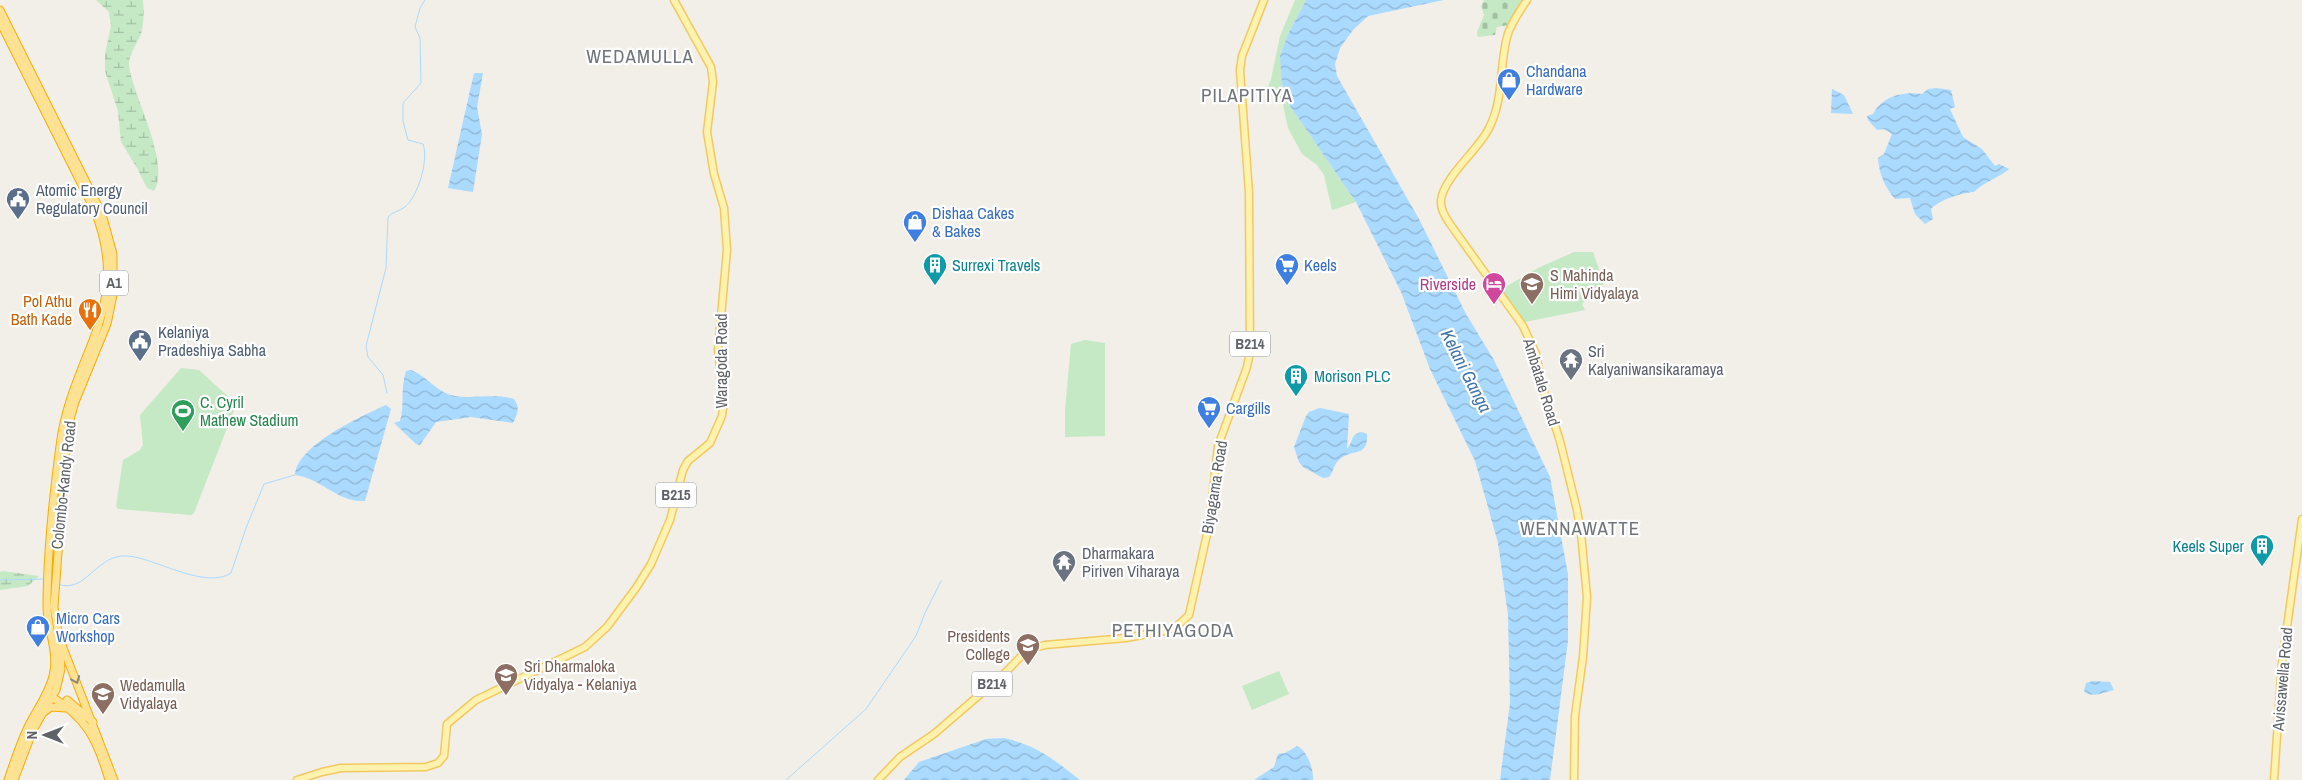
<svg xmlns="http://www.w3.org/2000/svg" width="2302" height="780" font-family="'Archivo Narrow',sans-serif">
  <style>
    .green { fill: #c5e8c5 }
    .wetland { fill: url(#wetland-marsh) }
    .cemetery { fill: url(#cemetery-stones) }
    .water { fill: url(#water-waves) }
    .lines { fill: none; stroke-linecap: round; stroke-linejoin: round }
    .stream { stroke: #aadaff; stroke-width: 1 }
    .primary-casing { stroke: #f2c960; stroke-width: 9 }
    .highway-casing { stroke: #f9ab00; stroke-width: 9 }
    .primary { stroke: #fff2af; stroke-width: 6 }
    .highway { stroke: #fde293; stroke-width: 7 }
    .oneway { stroke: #8e8975 }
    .labels { text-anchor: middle; stroke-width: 4.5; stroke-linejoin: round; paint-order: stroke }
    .shield { fill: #fff; stroke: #8f9295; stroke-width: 1 }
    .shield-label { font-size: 15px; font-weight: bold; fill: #5f6368 }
    .shop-label { font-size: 16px; fill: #366cbe; stroke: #fff; text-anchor: start }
    .service-label { font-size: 16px; fill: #4e5e75; stroke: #fff; text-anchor: start }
    .culture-label { font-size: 16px; fill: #0d838f; stroke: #fff; text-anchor: start }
    .education-label { font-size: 16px; fill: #785e54; stroke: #fff; text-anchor: start }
    .hotel-label { font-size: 16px; fill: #b23c85; stroke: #fff; text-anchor: end }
    .food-label { font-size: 16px; fill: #c56008; stroke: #fff; text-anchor: end }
    .worship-label { font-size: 16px; fill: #5b616d; stroke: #fff; text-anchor: start }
    .street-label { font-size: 16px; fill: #5f6368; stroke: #fff }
    .leisure-label { font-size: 16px; fill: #27864d; stroke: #fff; text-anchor: start }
    .water-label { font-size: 18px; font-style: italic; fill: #4174aa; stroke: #fff }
    .quarter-label { font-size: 19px; letter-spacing: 1px; fill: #70757a; stroke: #fff }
  </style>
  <defs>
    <pattern id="wetland-marsh" width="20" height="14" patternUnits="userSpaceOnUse" patternTransform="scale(1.25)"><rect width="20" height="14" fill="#c5e8c5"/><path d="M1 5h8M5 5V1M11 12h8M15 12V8" fill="none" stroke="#a3c0a4"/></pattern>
    <pattern id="cemetery-stones" width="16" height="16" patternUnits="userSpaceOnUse" patternTransform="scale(1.25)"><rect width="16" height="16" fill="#c5e8c5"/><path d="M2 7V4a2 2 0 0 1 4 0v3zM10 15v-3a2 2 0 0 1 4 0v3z" fill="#a3c0a4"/></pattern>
    <pattern id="water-waves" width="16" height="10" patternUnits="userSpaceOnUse" patternTransform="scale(1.25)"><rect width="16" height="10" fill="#aadaff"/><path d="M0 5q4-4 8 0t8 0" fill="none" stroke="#8eb4d2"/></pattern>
  </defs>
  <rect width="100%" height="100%" fill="#f1efe8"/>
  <path class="green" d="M 1295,0 L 1306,0 L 1288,34 L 1280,56 L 1288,103 L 1356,202 L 1332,210 L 1324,175 L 1317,165 L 1302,154 L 1288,128 L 1282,100 L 1267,89 L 1271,79 L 1280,36 Z
    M 1574,252 L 1593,252 L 1604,284 L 1582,304 L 1585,310 L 1525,322 L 1500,290 L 1538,268 Z
    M 1085,340 L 1105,343 L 1105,436 L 1065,437 L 1065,410 L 1071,344 Z
    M 181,368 L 199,370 L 234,402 L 234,410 L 194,513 L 191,515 L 118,509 L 116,506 L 123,460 L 140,450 L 143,445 L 140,415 Z
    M 1279,671 L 1289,694 L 1252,710 L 1242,686 Z"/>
  <path class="wetland" d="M 96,0 L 143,0 C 144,11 144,23 141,34 C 137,44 128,55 129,66 C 133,96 171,163 154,191 L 147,188 L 137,168 L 121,142 L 118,111 L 105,71 L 105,54 L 111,26 L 109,12 Z
    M 0,572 L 3,571 L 39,576 L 28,586 L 0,590 Z"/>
  <path class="cemetery" d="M 1484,0 L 1523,0 L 1509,25 L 1497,27 L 1495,35 L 1478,37 L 1477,32 L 1484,15 L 1481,6 Z"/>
  <path class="water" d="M 1306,0 L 1444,0 L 1368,16 L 1353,30 L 1340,48 L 1335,64 L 1337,76 L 1419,219 L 1466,314 L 1494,360 L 1550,477 L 1568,574 L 1568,641 L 1550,780 L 1500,780 L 1510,703 L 1508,615 L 1498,543 L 1475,461 L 1430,369 L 1401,292 L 1356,202 L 1288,103 L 1282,84 L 1280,56 L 1288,34 Z
    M 474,73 L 483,73 L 477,107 L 482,134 L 473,192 L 448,188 Z
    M 1936,88 L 1951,90 L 1955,107 L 1950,109 L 1963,137 L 1982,149 L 1995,166 L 1999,164 L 2009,169 C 1997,179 1985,181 1974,192 C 1963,192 1937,201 1931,209 L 1933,219 L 1925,224 L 1915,214 L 1910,198 L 1895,199 C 1885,187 1879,174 1878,158 L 1884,154 L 1892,134 L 1884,129 L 1877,130 L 1868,120 L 1867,116 L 1873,114 C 1882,96 1904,91 1922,94 L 1928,89 Z
    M 1832,89 L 1844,95 L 1853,114 L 1831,113 Z
    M 411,370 C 427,376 437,393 455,396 C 474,399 495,393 514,399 C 520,408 518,413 513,423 L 471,417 L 436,422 L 420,445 L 416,444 L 394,423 L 400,421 C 405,405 400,389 406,371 Z
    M 386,405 L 391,409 L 365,501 C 338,503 321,478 295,475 C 297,445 362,416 386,405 Z
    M 1320,408 L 1349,414 L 1347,449 C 1354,441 1350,434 1362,432 L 1367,434 C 1368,458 1353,448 1340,459 C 1334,463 1334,471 1329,477 L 1323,478 L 1303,467 L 1299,462 L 1294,447 L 1306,416 L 1309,412 Z
    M 2093,681 L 2110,682 L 2114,690 C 2105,692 2091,699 2084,691 L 2086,683 Z
    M 1004,738 C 1038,746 1053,759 1080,780 L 904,780 L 919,762 L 986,739 Z
    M 1297,746 C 1307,750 1314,770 1313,780 L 1254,780 L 1274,767 L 1278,754 L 1285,753 Z"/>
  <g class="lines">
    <path class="stream" d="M 387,393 L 383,375 L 368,357 L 366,346 L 386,268 L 388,217 C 393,212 399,211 405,207 C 418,196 429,160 423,144 L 408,140 L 403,121 L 403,103 L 421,83 L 420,38 L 415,27 L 420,8 L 425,0
      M 0,580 L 45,579
      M 58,584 C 86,595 96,553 128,556 C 155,558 205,590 231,573 L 246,528 L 264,484 L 295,475
      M 786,780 L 866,709 L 916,636 L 925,613 L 941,581"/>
    <g class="primary-casing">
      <path id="primary" d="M 1527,0 C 1520,11 1510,24 1507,37 C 1499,68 1504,101 1488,130 C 1477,151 1444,177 1441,200 C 1440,209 1445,217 1450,224 L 1523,326 L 1536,354 L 1541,382 L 1560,441 L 1577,510 L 1581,533 L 1587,597 L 1583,657 L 1575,716 L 1574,780
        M 297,780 L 322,772 L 341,768 L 426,767 L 438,763 L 444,756 L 447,724 L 476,700 L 585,647 L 607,627 L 636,588 L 651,564 L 670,520 L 683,470 L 688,461 L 710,443 L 722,416 L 724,401 L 718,350 L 727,250 L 724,208 L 714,174 L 707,132 L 713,82 L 711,67 L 674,0
        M 878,780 L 900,757 L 934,734 L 1006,672 L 1027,650 L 1045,645 L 1126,638 L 1164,631 L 1176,627 L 1189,615 L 1209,525 L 1218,446 L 1247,367 L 1250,352 L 1249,193 L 1240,70 L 1242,56 L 1264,0
        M 2274,780 L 2282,663 L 2302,519"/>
    </g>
    <g class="highway-casing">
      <path id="highway" d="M 0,10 L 102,214 L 113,254 L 113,295 L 107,324 L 75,402 L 67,430 L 54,607 L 59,637 L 61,669 L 56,690 L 33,730 L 14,780
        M 0,22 L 94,209 C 135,309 71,354 60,446 C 53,498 47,556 47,608 C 48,632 59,653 53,676 C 49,694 36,710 28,727 C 20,744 14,762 8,780
        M 62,645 L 114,780
        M 49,695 C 87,718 97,739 109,780
        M 67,700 L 93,722
        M 44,712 L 51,707 L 66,708"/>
    </g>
    <use href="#primary" class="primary"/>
    <use href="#highway" class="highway"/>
  </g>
  <defs><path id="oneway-chevron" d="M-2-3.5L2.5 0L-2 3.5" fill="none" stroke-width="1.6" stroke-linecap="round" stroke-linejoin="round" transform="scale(1.25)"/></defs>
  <use class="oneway" href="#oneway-chevron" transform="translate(76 680) rotate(68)"/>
  <defs>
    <g id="shop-pin" transform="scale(1.25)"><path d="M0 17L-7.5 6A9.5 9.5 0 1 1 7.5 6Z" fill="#3f7fe0" stroke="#fff"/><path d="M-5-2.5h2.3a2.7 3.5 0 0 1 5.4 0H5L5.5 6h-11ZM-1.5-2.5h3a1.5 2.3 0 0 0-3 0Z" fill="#fff"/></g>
    <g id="civic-pin" transform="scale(1.25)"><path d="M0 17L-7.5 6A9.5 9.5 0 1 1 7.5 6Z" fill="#5c6f8a" stroke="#fff"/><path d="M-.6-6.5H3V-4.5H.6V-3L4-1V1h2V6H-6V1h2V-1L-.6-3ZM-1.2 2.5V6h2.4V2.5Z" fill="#fff"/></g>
    <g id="building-pin" transform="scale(1.25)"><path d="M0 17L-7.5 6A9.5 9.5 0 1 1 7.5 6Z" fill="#0f9aa8" stroke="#fff"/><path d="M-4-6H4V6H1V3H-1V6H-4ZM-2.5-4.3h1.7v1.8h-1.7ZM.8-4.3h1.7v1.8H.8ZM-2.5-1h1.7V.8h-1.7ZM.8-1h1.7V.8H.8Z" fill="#fff"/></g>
    <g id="supermarket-pin" transform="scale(1.25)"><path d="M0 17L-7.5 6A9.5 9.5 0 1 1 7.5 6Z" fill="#3f7fe0" stroke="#fff"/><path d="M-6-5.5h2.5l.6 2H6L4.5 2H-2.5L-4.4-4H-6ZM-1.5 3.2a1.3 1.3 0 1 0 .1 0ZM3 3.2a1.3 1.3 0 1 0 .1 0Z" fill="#fff"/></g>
    <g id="hotel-pin" transform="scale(1.25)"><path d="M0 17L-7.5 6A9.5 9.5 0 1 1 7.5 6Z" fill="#d1479c" stroke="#fff"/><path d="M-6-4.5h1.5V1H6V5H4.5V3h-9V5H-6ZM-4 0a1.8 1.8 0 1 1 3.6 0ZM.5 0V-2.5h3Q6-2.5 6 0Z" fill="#fff"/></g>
    <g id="school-pin" transform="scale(1.25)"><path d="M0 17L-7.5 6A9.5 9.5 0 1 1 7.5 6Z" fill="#8d6e63" stroke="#fff"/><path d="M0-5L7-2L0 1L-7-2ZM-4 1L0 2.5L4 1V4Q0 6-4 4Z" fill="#fff"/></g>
    <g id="restaurant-pin" transform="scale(1.25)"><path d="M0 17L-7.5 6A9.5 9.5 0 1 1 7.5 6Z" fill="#e8710a" stroke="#fff"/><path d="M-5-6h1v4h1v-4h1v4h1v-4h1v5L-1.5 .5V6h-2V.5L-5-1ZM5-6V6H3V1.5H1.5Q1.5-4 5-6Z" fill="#fff"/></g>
    <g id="temple-pin" transform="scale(1.25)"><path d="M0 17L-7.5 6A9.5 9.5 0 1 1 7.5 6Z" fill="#6b7280" stroke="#fff"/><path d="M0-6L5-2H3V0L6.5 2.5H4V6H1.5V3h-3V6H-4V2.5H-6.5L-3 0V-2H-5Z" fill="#fff"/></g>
    <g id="stadium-pin" transform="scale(1.25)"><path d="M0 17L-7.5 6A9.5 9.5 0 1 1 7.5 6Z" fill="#2e9e5b" stroke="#fff"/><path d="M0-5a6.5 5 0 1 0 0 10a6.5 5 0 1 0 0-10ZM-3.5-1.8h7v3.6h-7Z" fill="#fff"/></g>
  </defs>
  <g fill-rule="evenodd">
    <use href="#shop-pin" x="1509" y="80"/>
    <use href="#civic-pin" x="18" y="199"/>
    <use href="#shop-pin" x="915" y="222"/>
    <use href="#building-pin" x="935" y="265"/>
    <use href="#supermarket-pin" x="1287" y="265"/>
    <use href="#hotel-pin" x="1494" y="284"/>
    <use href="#school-pin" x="1532" y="284"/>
    <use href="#restaurant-pin" x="90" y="310"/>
    <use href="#civic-pin" x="140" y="341"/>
    <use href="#temple-pin" x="1571" y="360"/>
    <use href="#building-pin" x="1296" y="376"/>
    <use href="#supermarket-pin" x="1209" y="408"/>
    <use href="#stadium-pin" x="183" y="411"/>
    <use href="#building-pin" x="2262" y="546"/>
    <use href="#temple-pin" x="1064" y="562"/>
    <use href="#shop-pin" x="38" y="627"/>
    <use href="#school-pin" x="1028" y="645"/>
    <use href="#school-pin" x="506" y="675"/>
    <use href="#school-pin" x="103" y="694"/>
  </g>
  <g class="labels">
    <g class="shield">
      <rect x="100" y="270.5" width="28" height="25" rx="4"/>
      <rect x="1230" y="331.5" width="40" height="25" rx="4"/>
      <rect x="656" y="482.5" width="40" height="25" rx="4"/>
      <rect x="972" y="671.5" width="40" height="25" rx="4"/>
    </g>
    <g class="shield-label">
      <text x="114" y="288">A1</text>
      <text x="1250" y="349">B214</text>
      <text x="676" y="500">B215</text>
      <text x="992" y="689">B214</text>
    </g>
    <g class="shop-label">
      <text x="1526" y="77">Chandana<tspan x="1526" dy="18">Hardware</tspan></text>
      <text x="932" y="219">Dishaa Cakes<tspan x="932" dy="18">&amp; Bakes</tspan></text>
      <text x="1304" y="271">Keels</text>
      <text x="1226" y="414">Cargills</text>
      <text x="56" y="624">Micro Cars<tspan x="56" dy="18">Workshop</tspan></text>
    </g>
    <g class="service-label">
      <text x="36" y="196">Atomic Energy<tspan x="36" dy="18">Regulatory Council</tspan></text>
      <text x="158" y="338">Kelaniya<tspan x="158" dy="18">Pradeshiya Sabha</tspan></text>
    </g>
    <g class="culture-label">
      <text x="952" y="271">Surrexi Travels</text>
      <text x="1314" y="382">Morison PLC</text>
      <text x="2244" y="552" text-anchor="end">Keels Super</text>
    </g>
    <g class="education-label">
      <text x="1550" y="281">S Mahinda<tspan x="1550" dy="18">Himi Vidyalaya</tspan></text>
      <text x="1010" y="642" text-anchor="end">Presidents<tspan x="1010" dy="18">College</tspan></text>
      <text x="524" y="672">Sri Dharmaloka<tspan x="524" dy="18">Vidyalya - Kelaniya</tspan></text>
      <text x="120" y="691">Wedamulla<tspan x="120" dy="18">Vidyalaya</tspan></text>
    </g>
    <g class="hotel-label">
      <text x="1476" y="290">Riverside</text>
    </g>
    <g class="food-label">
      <text x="72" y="307">Pol Athu<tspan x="72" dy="18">Bath Kade</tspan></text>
    </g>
    <g class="worship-label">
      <text x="1588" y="357">Sri<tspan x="1588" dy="18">Kalyaniwansikaramaya</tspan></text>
      <text x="1082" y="559">Dharmakara<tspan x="1082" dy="18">Piriven Viharaya</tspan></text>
    </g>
    <g class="street-label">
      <text transform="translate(721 361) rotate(-90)" y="6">Waragoda Road</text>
      <text transform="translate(1542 382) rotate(73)" y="6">Ambatale Road</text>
      <text transform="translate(63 485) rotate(-84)" y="6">Colombo-Kandy Road</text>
      <text transform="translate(1214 487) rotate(-81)" y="6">Biyagama Road</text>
      <text transform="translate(2282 679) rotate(-85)" y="6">Avissawella Road</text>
    </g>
    <g class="leisure-label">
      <text x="200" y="408">C. Cyril<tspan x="200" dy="18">Mathew Stadium</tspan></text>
    </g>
    <g class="water-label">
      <text transform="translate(1466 371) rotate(63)" y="6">Kelani Ganga</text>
    </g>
    <g class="quarter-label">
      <text x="640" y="63">WEDAMULLA</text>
      <text x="1247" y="102">PILAPITIYA</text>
      <text x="1580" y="535">WENNAWATTE</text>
      <text x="1173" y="637">PETHIYAGODA</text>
    </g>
  </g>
  <g transform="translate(45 735) rotate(270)" stroke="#ffffff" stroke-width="4" paint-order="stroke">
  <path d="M0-4L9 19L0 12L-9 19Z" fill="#5f6368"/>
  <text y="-8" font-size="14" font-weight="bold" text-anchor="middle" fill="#5f6368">N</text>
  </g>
</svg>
